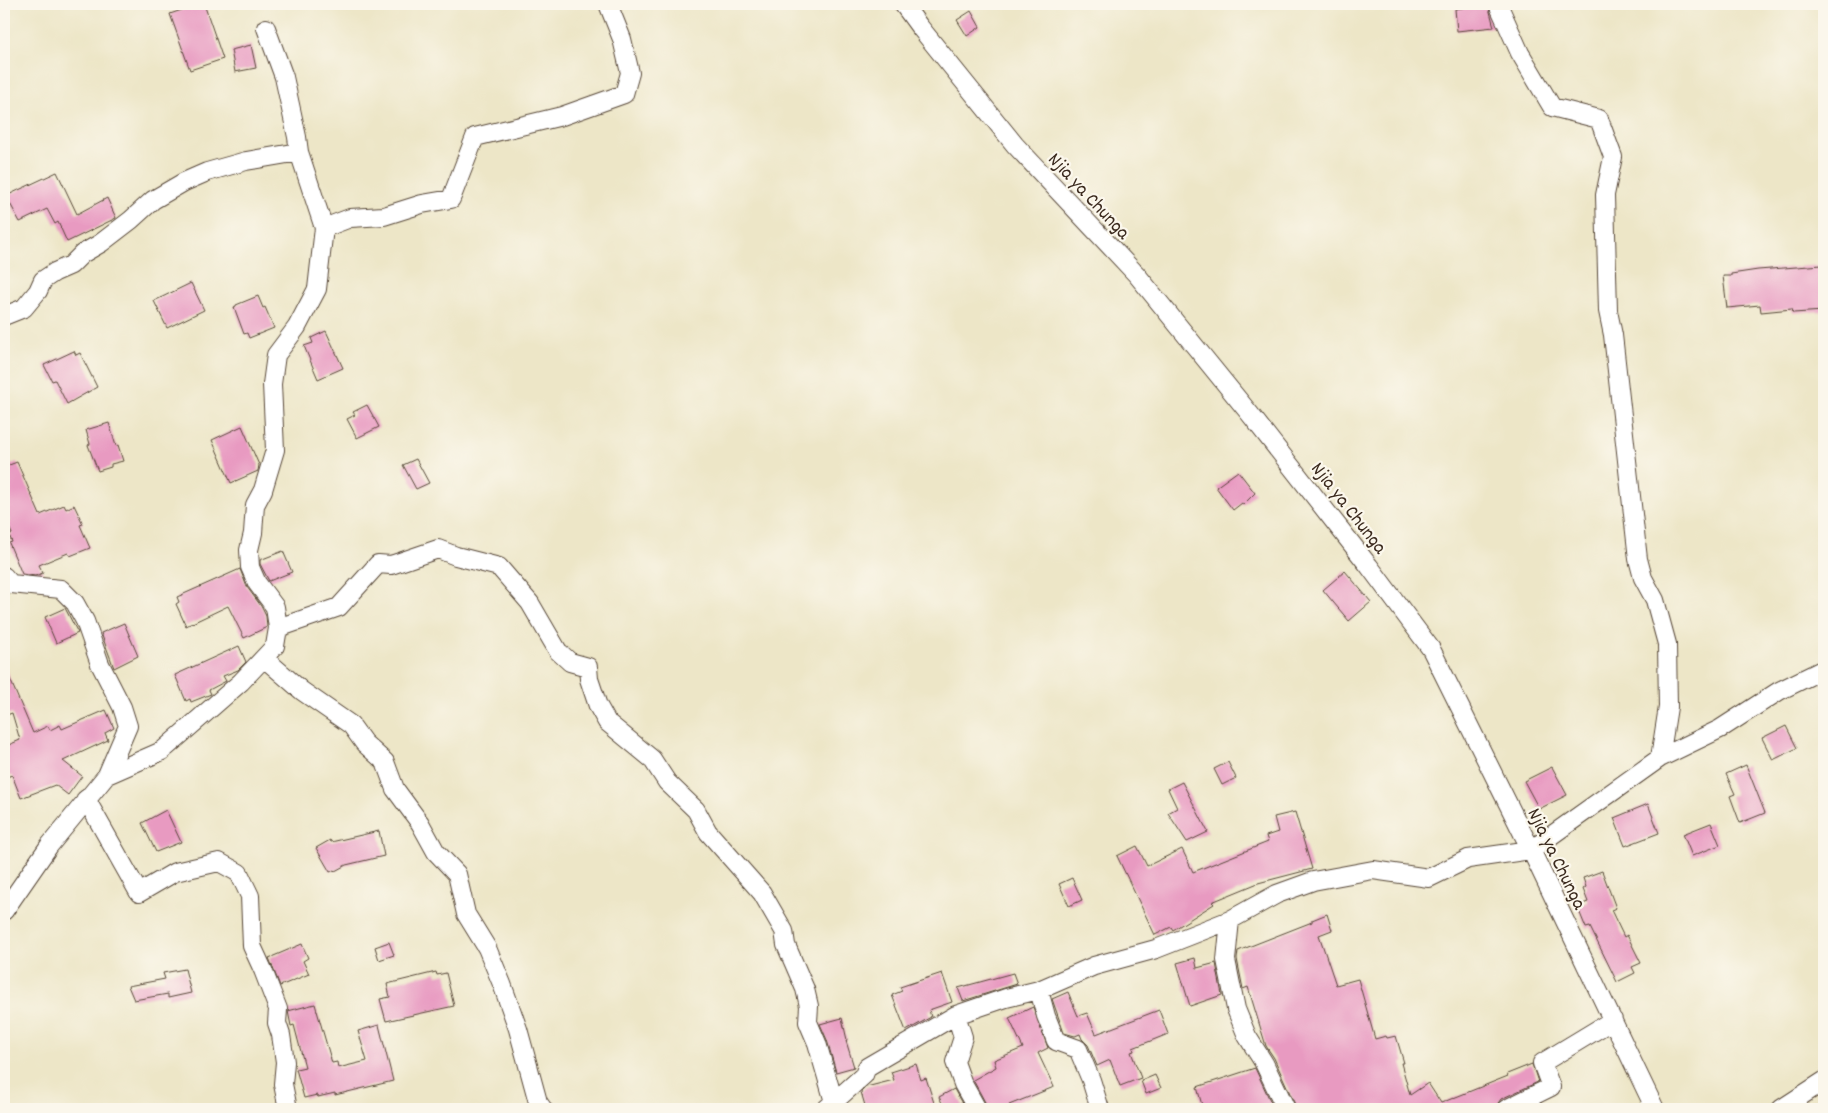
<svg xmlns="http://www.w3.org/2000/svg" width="1828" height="1113" font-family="Dekko,sans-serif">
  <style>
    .building { fill: #e89ac1 }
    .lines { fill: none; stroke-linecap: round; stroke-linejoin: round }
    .street-casing { stroke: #564637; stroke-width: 20 }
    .street { stroke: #fff; stroke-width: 18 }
    .labels { text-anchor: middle; stroke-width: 4.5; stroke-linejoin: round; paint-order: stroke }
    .street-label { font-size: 20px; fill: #3b2a1e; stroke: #fbf7ec }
  </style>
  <rect width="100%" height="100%" fill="#fbf7ec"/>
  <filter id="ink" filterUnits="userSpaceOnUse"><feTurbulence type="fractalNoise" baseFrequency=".02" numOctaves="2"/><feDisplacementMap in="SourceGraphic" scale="10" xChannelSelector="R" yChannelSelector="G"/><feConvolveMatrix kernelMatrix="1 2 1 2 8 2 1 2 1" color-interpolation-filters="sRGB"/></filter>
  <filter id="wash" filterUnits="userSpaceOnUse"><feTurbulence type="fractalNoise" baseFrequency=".0096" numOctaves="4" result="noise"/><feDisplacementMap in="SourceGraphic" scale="20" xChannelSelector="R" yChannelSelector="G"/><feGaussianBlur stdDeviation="1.12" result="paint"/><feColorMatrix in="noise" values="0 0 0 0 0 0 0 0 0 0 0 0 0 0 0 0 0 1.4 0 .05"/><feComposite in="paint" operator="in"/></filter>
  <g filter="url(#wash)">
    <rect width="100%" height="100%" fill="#ede6c7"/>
    <g id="blocks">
      <path class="building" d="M 199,4 L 204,4 L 223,59 L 190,70 L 170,14 Z
        M 1488,4 L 1494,27 L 1457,31 L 1455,9 Z
        M 971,11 L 980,27 L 967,36 L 957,20 Z
        M 251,45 L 256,68 L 235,72 L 231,50 Z
        M 57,172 L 77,214 L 107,198 L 116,218 L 67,242 L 58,222 L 55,224 L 47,209 L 20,222 L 6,196 Z
        M 1822,265 L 1824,311 L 1793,313 L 1792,309 L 1761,312 L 1760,305 L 1727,308 L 1723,276 L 1731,276 L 1731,274 L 1758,270 Z
        M 191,283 L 204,310 L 167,328 L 154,301 Z
        M 258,296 L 263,308 L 265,307 L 274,328 L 249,338 L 247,333 L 244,334 L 234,307 L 236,306 L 236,305 Z
        M 326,331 L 343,368 L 318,379 L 304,346 L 313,343 L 311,338 Z
        M 74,351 L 76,355 L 80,353 L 97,387 L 67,404 L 55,380 L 52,381 L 44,365 Z
        M 367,405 L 379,427 L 357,438 L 347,419 L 355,415 L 353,412 Z
        M 109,423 L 116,446 L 118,445 L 123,461 L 111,464 L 111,467 L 98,471 L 88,445 L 90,444 L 86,430 Z
        M 242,426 L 259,465 L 258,471 L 231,483 L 212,440 Z
        M 416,459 L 429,483 L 416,489 L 403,465 Z
        M 17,462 L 40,515 L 64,505 L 66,509 L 74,505 L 83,524 L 80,525 L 90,548 L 70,556 L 68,553 L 39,565 L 43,573 L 35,576 L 22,574 L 9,543 L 12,542 L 9,535 L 12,534 L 7,523 L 10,522 L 4,508 L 4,467 Z
        M 1238,471 L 1255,493 L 1243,505 L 1242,503 L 1233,510 L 1216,487 Z
        M 283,551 L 292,572 L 269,581 L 260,564 L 260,560 Z
        M 240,569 L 247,587 L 261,606 L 266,616 L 267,627 L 244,638 L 228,606 L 186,626 L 176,604 L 179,602 L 177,597 Z
        M 1345,571 L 1371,602 L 1349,621 L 1323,590 Z
        M 65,608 L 78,633 L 56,643 L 45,617 Z
        M 124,623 L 138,656 L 114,668 L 101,633 Z
        M 239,646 L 246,662 L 238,670 L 223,676 L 226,681 L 209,690 L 211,694 L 191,702 L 190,699 L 186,701 L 175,675 Z
        M 4,665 L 33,733 L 48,726 L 50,730 L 60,725 L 62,729 L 106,710 L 114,728 L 105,733 L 108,740 L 63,761 L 82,776 L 68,795 L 55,785 L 21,798 L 12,775 L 4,778 L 4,747 L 20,740 L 12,713 L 4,716 Z
        M 1786,726 L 1797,748 L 1773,760 L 1762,738 Z
        M 1228,762 L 1236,778 L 1222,785 L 1214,769 Z
        M 1746,765 L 1765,813 L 1740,823 L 1730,796 L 1735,794 L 1726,774 Z
        M 1552,767 L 1567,795 L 1539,809 L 1524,781 Z
        M 1182,782 L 1208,832 L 1187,842 L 1168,813 L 1177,808 L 1168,789 Z
        M 1648,804 L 1659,833 L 1625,846 L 1614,818 Z
        M 166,810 L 181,842 L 156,852 L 142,823 Z
        M 1295,812 L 1312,869 L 1258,883 L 1212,902 L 1214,904 L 1173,930 L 1171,927 L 1155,935 L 1117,856 L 1137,846 L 1147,866 L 1182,849 L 1193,872 L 1268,842 L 1266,836 L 1278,832 L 1274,817 Z
        M 1711,823 L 1720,845 L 1692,856 L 1683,834 Z
        M 379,831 L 384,856 L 346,865 L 335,871 L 334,870 L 330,872 L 316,848 L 330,840 L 331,842 Z
        M 1602,871 L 1616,908 L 1611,910 L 1624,937 L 1627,935 L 1641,963 L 1632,967 L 1635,973 L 1617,982 L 1590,927 L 1586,928 L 1577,906 L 1588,902 L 1583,889 L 1586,887 L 1583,878 Z
        M 1072,878 L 1082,900 L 1069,906 L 1059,884 Z
        M 1327,914 L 1332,930 L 1319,935 L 1336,985 L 1358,979 L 1375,1039 L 1386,1036 L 1387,1038 L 1396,1036 L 1404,1063 L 1401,1063 L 1410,1095 L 1428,1083 L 1441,1103 L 1508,1076 L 1507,1074 L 1532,1064 L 1538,1082 L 1501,1099 L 1494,1109 L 1297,1109 L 1274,1058 L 1266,1046 L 1248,987 L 1243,989 L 1237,959 L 1238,951 L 1312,922 L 1312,920 Z
        M 389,942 L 394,955 L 379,960 L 375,947 Z
        M 302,944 L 308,958 L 303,961 L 309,974 L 280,986 L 269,958 Z
        M 1195,958 L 1197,968 L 1216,963 L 1222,995 L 1190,1006 L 1177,963 Z
        M 185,969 L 191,993 L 168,998 L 168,994 L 134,1000 L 128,986 L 165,979 L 163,973 Z
        M 436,972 L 437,975 L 446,973 L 454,1006 L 386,1021 L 380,999 L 390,997 L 387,984 Z
        M 942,973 L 952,1002 L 929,1010 L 931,1017 L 906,1031 L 892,995 L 902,991 L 900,987 Z
        M 1013,973 L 1017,984 L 963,1001 L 958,988 Z
        M 1068,992 L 1078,1016 L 1087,1013 L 1096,1034 L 1159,1010 L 1168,1034 L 1133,1048 L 1134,1051 L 1131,1052 L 1141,1078 L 1120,1086 L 1110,1060 L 1097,1066 L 1088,1045 L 1082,1039 L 1080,1034 L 1075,1036 L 1064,1033 L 1052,999 Z
        M 315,1004 L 332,1063 L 337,1062 L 338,1068 L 367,1061 L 358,1031 L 379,1025 L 393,1081 L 335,1095 L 335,1093 L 318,1097 L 317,1095 L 304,1098 L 296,1069 L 305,1067 L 294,1025 L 291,1026 L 288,1011 Z
        M 1033,1007 L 1048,1048 L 1038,1053 L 1054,1087 L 1009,1105 L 1011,1109 L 988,1109 L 986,1104 L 973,1080 L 996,1067 L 994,1060 L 1023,1048 L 1009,1018 Z
        M 842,1018 L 847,1040 L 846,1041 L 854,1067 L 836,1072 L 827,1040 L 820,1024 Z
        M 916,1064 L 921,1080 L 926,1078 L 935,1106 L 923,1109 L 866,1109 L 861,1092 L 866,1087 L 894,1080 L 891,1072 Z
        M 1255,1068 L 1274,1109 L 1203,1109 L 1197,1087 Z
        M 1155,1075 L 1161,1088 L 1146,1094 L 1141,1081 Z
        M 954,1089 L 965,1109 L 945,1109 L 939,1097 Z"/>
    </g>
  </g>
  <g filter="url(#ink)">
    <use href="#blocks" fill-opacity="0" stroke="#564637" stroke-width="1"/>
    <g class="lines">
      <g class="street-casing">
        <path id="street" d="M 903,4 L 919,26 L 1015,145 L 1137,275 L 1250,414 L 1369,566 L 1431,649 L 1531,850 L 1655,1109
          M 1498,4 L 1520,53 L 1552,107 L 1599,119 L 1613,157 L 1605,195 L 1608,311 L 1613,335 L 1638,559 L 1643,578 L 1655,600 L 1667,644 L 1668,707 L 1660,758
          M 266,28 L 284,77 L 297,137 L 299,152 L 324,228
          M 4,316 L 24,308 L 38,291 L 43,280 L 55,272 L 71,265 L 82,254 L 101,243 L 131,220 L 153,200 L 184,182 L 207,172 L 246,161 L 299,152
          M 4,576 L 11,584 L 61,589 L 75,603 L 85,621 L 100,664 L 122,707 L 128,726 L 107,775
          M 278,628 L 339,607 L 378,564 L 391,565 L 438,549 L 456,556 L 499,567 L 530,603 L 558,651 L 570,662 L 588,667 L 589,679 L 598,706 L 607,722 L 652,759 L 667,782 L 696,810 L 708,832 L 762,893 L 784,931 L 786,945 L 805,989 L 809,1006 L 808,1022 L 817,1043 L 834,1102
          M 264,658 L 302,691 L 351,725 L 364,743 L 385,762 L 395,789 L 420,823 L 436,852 L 457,874 L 466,914 L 487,948 L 502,984 L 518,1029 L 538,1102 L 543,1109
          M 86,799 L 139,893 L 175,872 L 219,862 L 239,873 L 250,896 L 252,946 L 263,970 L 278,1009 L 277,1023 L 281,1035 L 285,1062 L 283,1084 L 288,1109
          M 4,911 L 49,846 L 107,775 L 162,751 L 241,682 L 275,646 L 278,628 L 275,607 L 257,583 L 250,567 L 249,550 L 253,533 L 255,505 L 263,490 L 275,450 L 272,384 L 276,355 L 297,327 L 317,289 L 324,228 L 350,218 L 384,216 L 422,204 L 451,199 L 475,137 L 562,116 L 624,94 L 630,73 L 622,39 L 608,4
          M 1230,920 L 1226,960 L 1236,1009 L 1247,1036 L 1264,1063 L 1286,1109
          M 1039,990 L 1046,1016 L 1056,1041 L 1078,1049 L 1091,1080 L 1100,1109
          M 956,1015 L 963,1037 L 955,1062 L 963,1084 L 977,1109
          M 826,1109 L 864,1075 L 867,1067 L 956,1015 L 1006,998 L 1039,990 L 1094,966 L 1156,949 L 1230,920 L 1277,894 L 1313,881 L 1373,870 L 1429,878 L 1468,859 L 1531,850 L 1660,758 L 1720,729 L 1779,691 L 1824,669
          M 1506,1109 L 1551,1087 L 1542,1063 L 1613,1020
          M 1781,1109 L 1824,1081"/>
      </g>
      <use href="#street" class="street"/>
    </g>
  </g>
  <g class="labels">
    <g class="street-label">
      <text transform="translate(1090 195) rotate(47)" y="7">Njia ya Chunga</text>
      <text transform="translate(1350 507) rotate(52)" y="7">Njia ya Chunga</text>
      <text transform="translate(1558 858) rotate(64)" y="7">Njia ya Chunga</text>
    </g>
  </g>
  <rect width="1828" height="1113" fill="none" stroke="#fbf7ec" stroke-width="20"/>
</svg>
